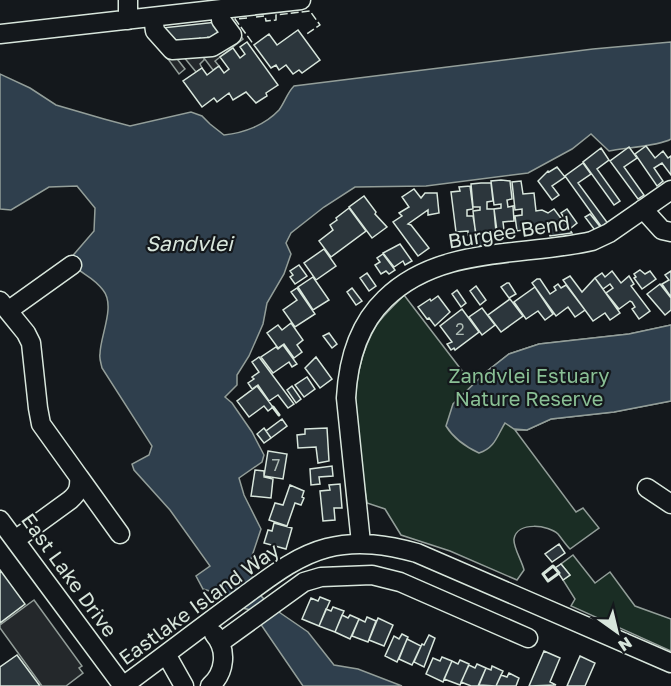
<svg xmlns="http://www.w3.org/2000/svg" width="671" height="686" font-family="'Golos Text',sans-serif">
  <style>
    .green { fill: #1a2d24; stroke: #939e99; stroke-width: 1.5 }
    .parking { fill: #24282b; stroke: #939e99; stroke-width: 1.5 }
    .water { fill: #2f3f4d; stroke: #939e99; stroke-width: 1.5 }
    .building { fill: #2c363c; stroke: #d8e6dc; stroke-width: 1.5 }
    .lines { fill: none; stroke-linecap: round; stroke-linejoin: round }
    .minor-casing { stroke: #d8e6dc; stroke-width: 21 }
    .minor { stroke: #14181c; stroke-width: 18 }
    .fence { stroke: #d8e6dc; stroke-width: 1.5; stroke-dasharray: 8 3; stroke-linecap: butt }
    .wall { stroke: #d8e6dc; stroke-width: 3 }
    .labels { text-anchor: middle; stroke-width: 4.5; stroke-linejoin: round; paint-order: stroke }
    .number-label { font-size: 16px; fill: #adbab4 }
    .street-label { font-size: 20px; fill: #d8e6dc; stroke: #14181c }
    .park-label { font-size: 20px; fill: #8ac095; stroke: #14181c }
    .water-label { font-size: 21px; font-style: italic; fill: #d8e6dc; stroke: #14181c }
  </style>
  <rect width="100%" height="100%" fill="#14181c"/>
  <path class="green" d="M 404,295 L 473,385 L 486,372 L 509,354 L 539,344 L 629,334 L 671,325 L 671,401 L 614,412 L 551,419 L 527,430 L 515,430 L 576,512 L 583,508 L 599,528 L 570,549 C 566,545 562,539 558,534 C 549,525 517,521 514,539 C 513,547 522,561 524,570 L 517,580 L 450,551 L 401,535 L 385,509 L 367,503 C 357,443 343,382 376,326 C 383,315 395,305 404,295 Z
    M 573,555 L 595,583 L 610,572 L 635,606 L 671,619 L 671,651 L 571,606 L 575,599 L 563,580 L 570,575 L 561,564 Z"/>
  <path class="parking" d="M 229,19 L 243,39 L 215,61 L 219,66 L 213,70 L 204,58 L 204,60 L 200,64 L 202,68 L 196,72 L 183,56 L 178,60 L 185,69 L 179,74 L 146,29 L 184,44 L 190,39 L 200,38 L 202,42 Z
    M 34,600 L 82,666 L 79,668 L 83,673 L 66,686 L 42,686 L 0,628 L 0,625 Z"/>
  <path class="water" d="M 671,42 L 671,139 C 660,146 624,148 609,151 L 591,134 L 572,149 L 528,173 L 426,186 L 355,187 L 324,207 L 291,233 L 286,243 L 291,254 L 284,274 L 267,303 L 263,324 L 249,356 L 237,375 L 237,385 L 225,397 L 232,403 L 252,432 L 264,455 L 262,462 L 239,478 L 244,495 L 261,529 L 248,568 L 262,597 L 276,610 L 308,632 L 334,665 L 358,669 L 402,686 L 303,686 L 251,610 L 242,608 L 230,597 L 203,589 L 196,576 L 210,566 L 170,510 L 134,470 L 132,464 L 149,455 L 152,446 L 102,368 C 101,363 99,358 100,354 C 100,336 116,306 103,290 C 91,274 80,275 69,260 L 94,231 L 95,208 L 77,186 L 49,187 L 11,210 L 0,209 L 0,74 L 30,88 L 56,105 L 104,119 L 130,126 L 191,112 L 202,116 L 210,124 L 224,135 C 244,133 265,125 279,110 C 285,102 287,93 294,86 L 593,49 Z
    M 671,325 L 671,401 L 614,412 L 551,419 L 527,430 L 514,429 L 505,423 C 497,436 495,448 479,453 C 466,447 454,439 446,426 L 453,404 L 486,372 L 509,354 L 539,344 L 629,334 Z"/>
  <path class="building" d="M 217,22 L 224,31 L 211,41 L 208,37 L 202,42 L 200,38 L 193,43 L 190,39 L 184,44 L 175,45 L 162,28 Z
    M 298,30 L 320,60 L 302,73 L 299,70 L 293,74 L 286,65 L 279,70 L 276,65 L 271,68 L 254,45 L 269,34 L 277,45 Z
    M 247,42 L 278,85 L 266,93 L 267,96 L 256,103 L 246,92 L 233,100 L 229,93 L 217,102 L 214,98 L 202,107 L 183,81 L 202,68 L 207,75 L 219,66 L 224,73 L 229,69 L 220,57 L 233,48 L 240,58 L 245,54 L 240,47 Z
    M 646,146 L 655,158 L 663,151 L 668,158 L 671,156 L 671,175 L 662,163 L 654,168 L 663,181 L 657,186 L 635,154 Z
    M 629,147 L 637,158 L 624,167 L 644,195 L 638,199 L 610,161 Z
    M 601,148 L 609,160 L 597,169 L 620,201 L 614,205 L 583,162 Z
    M 583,163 L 591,174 L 578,183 L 609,225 L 603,229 L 565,176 Z
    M 557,167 L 565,177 L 552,186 L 559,195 L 552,200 L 538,181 L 548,171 L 549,172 Z
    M 501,180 L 510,181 L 512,199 L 507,200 L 508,207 L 513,206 L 514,221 L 503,222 L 504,230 L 497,231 L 494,209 L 501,208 L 501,204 L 494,205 L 491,181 Z
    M 521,181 L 523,194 L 534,193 L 536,211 L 542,210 L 548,213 L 554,209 L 572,233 L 550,236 L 548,226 L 517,231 L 515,216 L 522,215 L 522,209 L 515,210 L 512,182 Z
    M 481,183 L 491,183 L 493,201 L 487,202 L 487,209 L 494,209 L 496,232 L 484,233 L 486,246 L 477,246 L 473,211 L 480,210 L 480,207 L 473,207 L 471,184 Z
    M 470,186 L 473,209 L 467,210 L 467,216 L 473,216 L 476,234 L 468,235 L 468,231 L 456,232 L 451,192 L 460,191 L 459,187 Z
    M 414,189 L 421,198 L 425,193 L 437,193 L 439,213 L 428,215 L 428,210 L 408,224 L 411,225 L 429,248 L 418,256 L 393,222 L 402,216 L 399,213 L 409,207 L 402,197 Z
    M 364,196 L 376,212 L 375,214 L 387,227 L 372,238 L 349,207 Z
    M 349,208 L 366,231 L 331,257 L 319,241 L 333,230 L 330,225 L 337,220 L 336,218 Z
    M 567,209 L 577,223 L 571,228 L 561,213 Z
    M 590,214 L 602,229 L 597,233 L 585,217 Z
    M 400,244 L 412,261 L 405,265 L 403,261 L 394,267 L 383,253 Z
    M 324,249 L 336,266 L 316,280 L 304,263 Z
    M 383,254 L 395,270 L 389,274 L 386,271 L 381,274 L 375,265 L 380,262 L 377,258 Z
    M 299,265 L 307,276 L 295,284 L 290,277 L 293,275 L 290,271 Z
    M 640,270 L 645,274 L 650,271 L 656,279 L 642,289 L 634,278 L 636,277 L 634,274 Z
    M 612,271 L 621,283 L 629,276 L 634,284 L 631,286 L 650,311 L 639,319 L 632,309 L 635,307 L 632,302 L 630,301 L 619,309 L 606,293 L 613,288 L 610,284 L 603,289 L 595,278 L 602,273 L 605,277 Z
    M 671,271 L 671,297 L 662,284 L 669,280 L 665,275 Z
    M 367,273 L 376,286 L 369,291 L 360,278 Z
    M 570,276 L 582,292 L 595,278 L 620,313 L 610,320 L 605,313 L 593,321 L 563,280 Z
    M 313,277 L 329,300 L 313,310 L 298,287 Z
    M 537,279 L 540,279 L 550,294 L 556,290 L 554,287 L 558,284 L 561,288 L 566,285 L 585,310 L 575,317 L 568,307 L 556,316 L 532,283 Z
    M 507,283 L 509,283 L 516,294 L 509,298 L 501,287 Z
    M 660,284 L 671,298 L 671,310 L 665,315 L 647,294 Z
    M 476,286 L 486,300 L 480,305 L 470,291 Z
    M 535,287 L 553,314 L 545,320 L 538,311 L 526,319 L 514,302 Z
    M 297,288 L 315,314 L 295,327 L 283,310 L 297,300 L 291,292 Z
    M 352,288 L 362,301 L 356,305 L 347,292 Z
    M 457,290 L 466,303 L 461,307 L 452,294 Z
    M 438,296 L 450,312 L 435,326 L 429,318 L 427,319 L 418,307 L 430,299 L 431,301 Z
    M 510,299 L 523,316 L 501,332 L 488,315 Z
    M 482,308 L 495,325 L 482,335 L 469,317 Z
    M 462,309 L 479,332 L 455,350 L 454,348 L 451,350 L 447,344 L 452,342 L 440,326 Z
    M 291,323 L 303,340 L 297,345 L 302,352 L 294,358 L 284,344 L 278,348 L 267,333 L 278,325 L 282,330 Z
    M 329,333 L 337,344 L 332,348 L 323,336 Z
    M 283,345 L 297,364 L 292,367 L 289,362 L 273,373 L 261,357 L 276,347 L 278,349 Z
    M 259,357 L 294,404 L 288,408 L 278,395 L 269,401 L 258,385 L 252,389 L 248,383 L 254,379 L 252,377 L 259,372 L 252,362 Z
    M 316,357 L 332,379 L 320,388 L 305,368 Z
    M 307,377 L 315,389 L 304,397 L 295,385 Z
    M 257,386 L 273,407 L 268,411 L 264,406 L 249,417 L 237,401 Z
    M 292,386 L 301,399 L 296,403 L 287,390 Z
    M 282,419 L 287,426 L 271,438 L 266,431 Z
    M 264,428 L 271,438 L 264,443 L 257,434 Z
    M 327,428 L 329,461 L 318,463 L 316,447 L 298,448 L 297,435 L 305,434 L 305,429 Z
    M 268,451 L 287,454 L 283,479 L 264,476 Z
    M 332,466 L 333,476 L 319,477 L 320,484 L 311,485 L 310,469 Z
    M 255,470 L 264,471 L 264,477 L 273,479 L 271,498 L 251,496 Z
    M 340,484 L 342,508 L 334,508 L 335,520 L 323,521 L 320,491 L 330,490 L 329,485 Z
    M 290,485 L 304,491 L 302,497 L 304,498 L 301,505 L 295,503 L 287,526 L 269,520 L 275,503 L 283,505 Z
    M 274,523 L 292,528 L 286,549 L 264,543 L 268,530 L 272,531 Z
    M 559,544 L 565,553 L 552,562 L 545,554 Z
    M 561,564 L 570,575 L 563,580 L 555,568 Z
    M 0,570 L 25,604 L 0,623 Z
    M 320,597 L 330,601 L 319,626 L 302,619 L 311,598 L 318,601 Z
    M 333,607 L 344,611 L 335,632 L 319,626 L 326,609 L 331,611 Z
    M 342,615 L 348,618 L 350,615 L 359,619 L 350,639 L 335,632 Z
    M 367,617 L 376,621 L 368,642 L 352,636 L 359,619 L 365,622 Z
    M 378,618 L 393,625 L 384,646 L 369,640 Z
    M 402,634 L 408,637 L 397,662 L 385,656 L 394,636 L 399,639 Z
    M 429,635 L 435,638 L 424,667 L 414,662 L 422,644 L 424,645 Z
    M 407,639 L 421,646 L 412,665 L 399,659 Z
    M 544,651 L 560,658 L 550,682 L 556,685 L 529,686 Z
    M 17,655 L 40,686 L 0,686 L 0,667 Z
    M 580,656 L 595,663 L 585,686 L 567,686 Z
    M 442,657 L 452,661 L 443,682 L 426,674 L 433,658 L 440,661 Z
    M 460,660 L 469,664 L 460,685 L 444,679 L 452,661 L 458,664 Z
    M 477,664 L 486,668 L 478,686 L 471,686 L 461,682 L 469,665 L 475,668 Z
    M 492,666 L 503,671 L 496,686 L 479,685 L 486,668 L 491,670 Z
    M 509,673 L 519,678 L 516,686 L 496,686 L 501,675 L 507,677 Z"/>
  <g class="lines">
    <g class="minor-casing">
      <path id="minor" d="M 128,0 L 128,20
        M 153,17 L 155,31 L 172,50 L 212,47 L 232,35 L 221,20 L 221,9
        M 0,34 L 301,0
        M 643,209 L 662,230 L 671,232
        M 0,301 L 26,333 L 31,343 L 38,408 L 41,424 L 79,477 C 80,488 78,493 70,500 L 15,540
        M 9,310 L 72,265
        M 79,477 L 120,534
        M 647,488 L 671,504
        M 0,520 L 123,686
        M 361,543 L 346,398 C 348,361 358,325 385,299 C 440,245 523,257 592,241 L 609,233 L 671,190
        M 221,642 L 304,582 L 321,577 L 372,575 L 400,582 L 528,638
        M 166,654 L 184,686
        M 123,686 C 164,656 204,625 244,596 C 270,577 296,556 327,548 C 358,540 388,545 417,553 L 671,663
        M 210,686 C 225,673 228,650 214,634"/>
    </g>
    <use href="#minor" class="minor"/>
    <path class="fence" d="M 256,17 L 265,16 L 266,21 L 276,20 L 276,15 L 310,11 L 320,25 L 305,35
      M 247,18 L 235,19 L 254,45"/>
    <path class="wall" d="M 273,407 L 279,415
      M 553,566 L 559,573 L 548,581 L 543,574 Z"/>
  </g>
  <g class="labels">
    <g class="number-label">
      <text x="460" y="335">2</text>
      <text x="276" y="471">7</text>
    </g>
    <g class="street-label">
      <text transform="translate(509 232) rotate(-9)" y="7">Burgee Bend</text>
      <text transform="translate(69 575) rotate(54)" y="7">East Lake Drive</text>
      <text transform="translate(199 604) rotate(-36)" y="7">Eastlake Island Way</text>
    </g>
    <g class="park-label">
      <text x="529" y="383">Zandvlei Estuary<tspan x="529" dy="23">Nature Reserve</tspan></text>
    </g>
    <g class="water-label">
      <text x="189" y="251">Sandvlei</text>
    </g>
  </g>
  <g transform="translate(617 632) rotate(146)" stroke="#14181c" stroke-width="4.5" paint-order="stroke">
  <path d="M0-4.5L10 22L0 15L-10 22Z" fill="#d8e6dc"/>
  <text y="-9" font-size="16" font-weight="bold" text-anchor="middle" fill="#d8e6dc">N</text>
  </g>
</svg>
